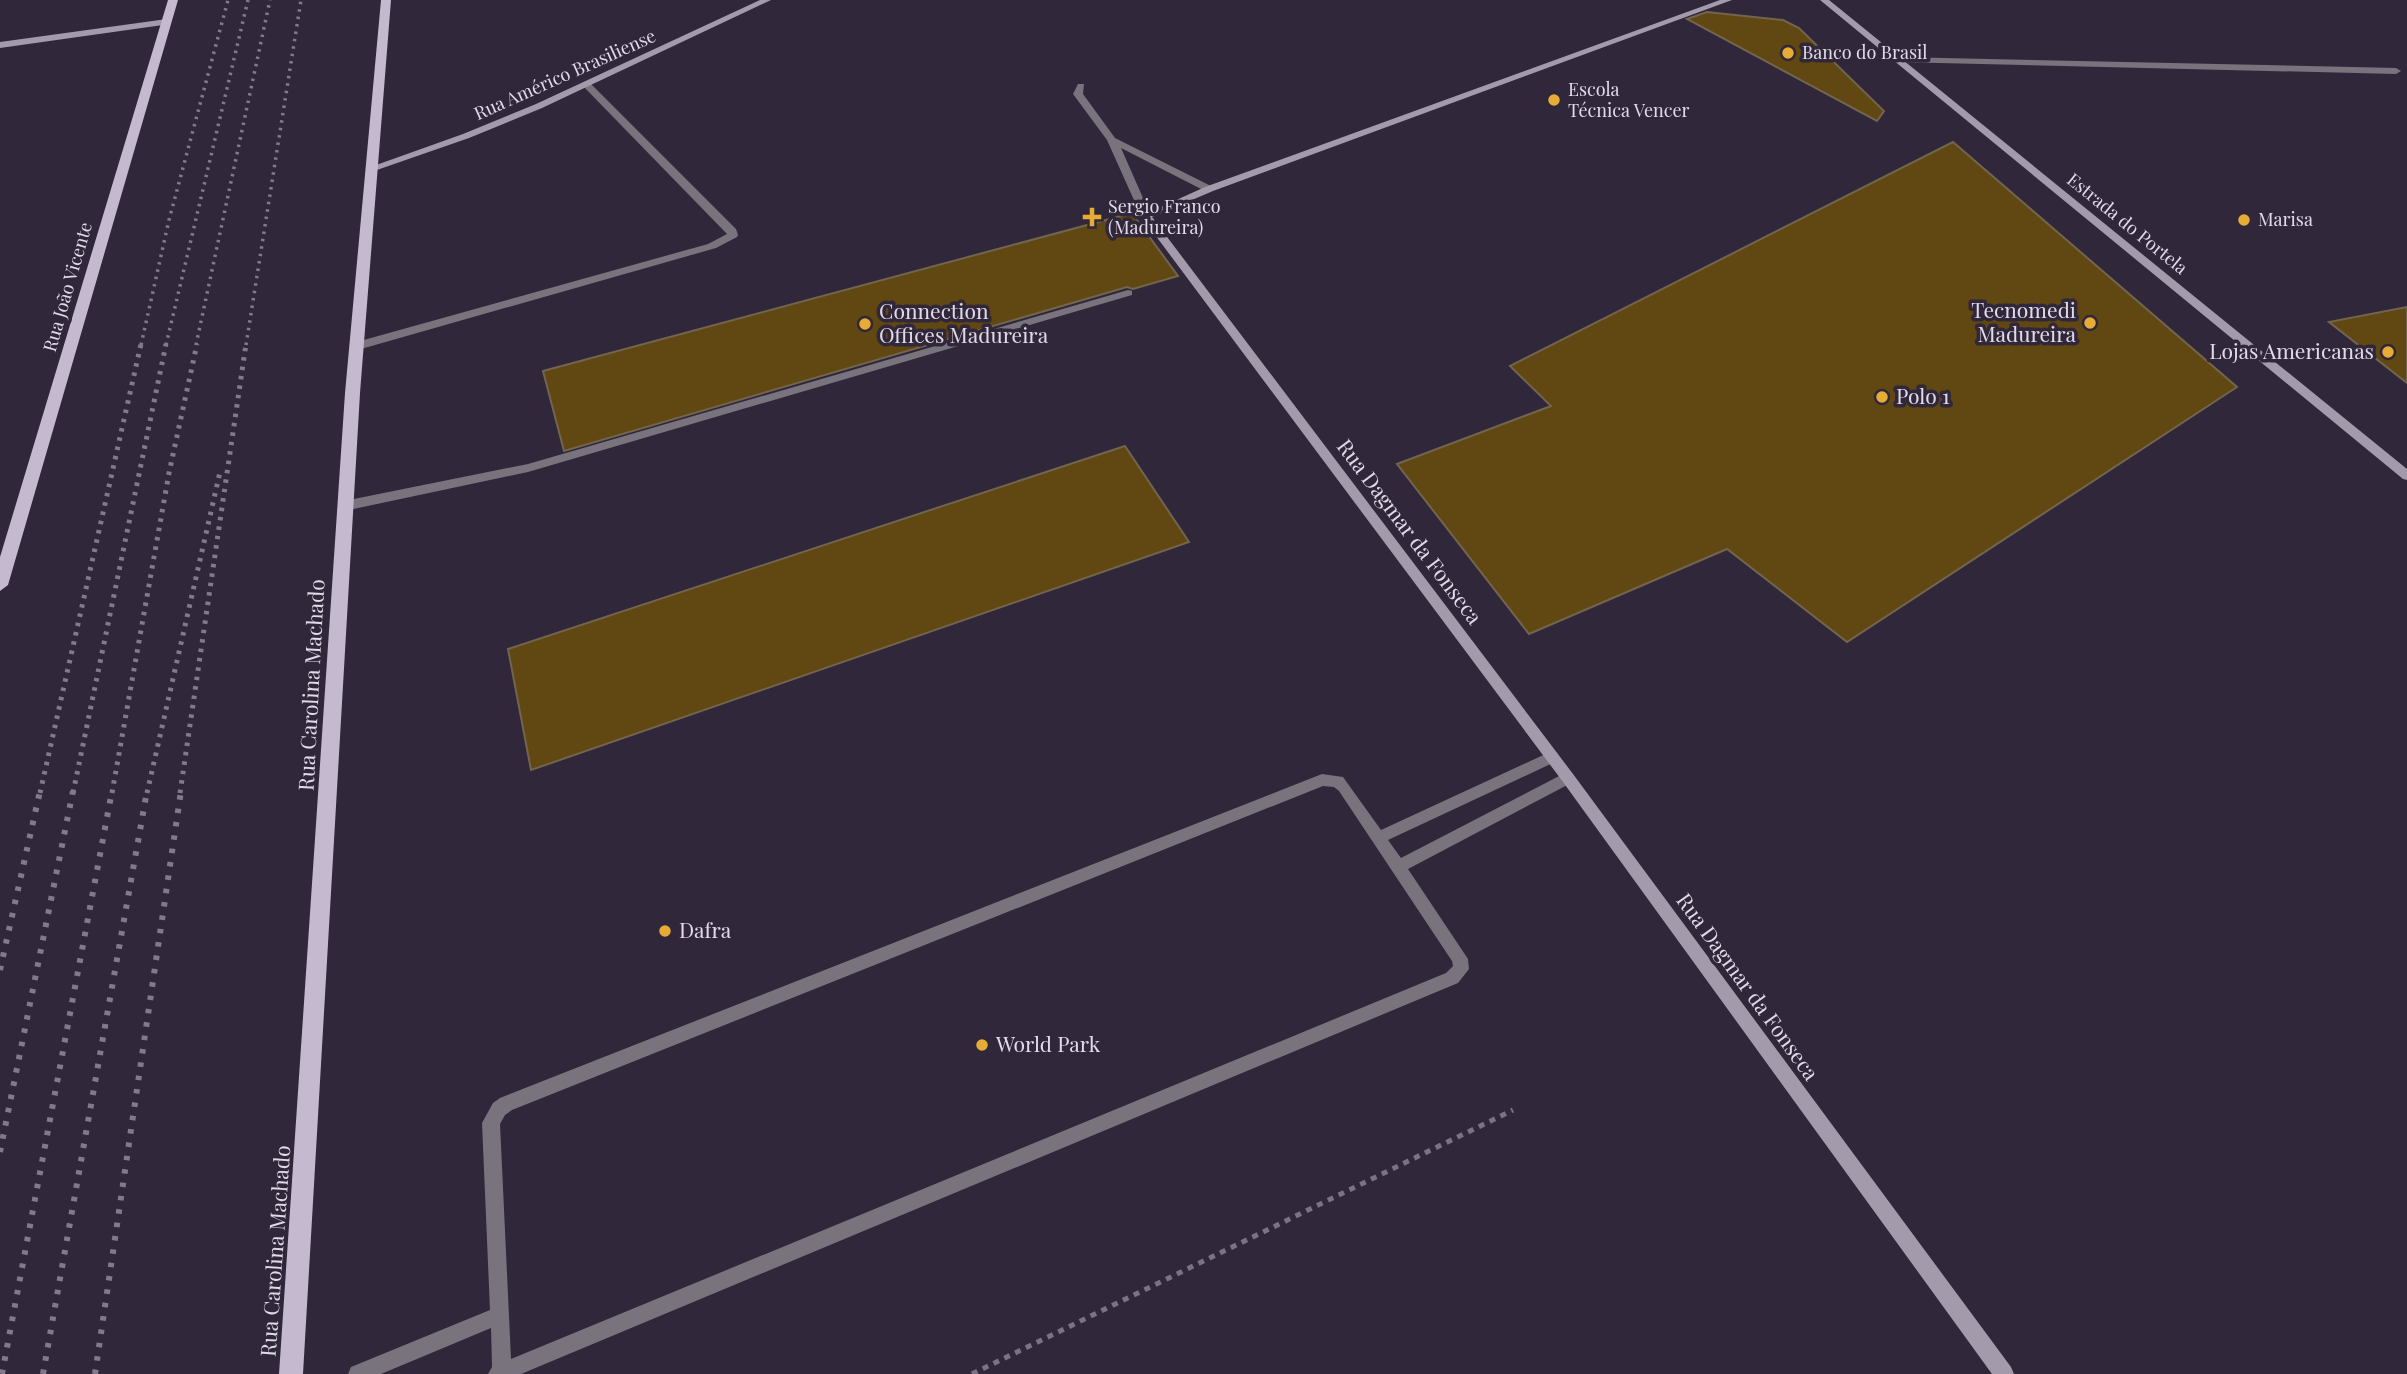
<svg xmlns="http://www.w3.org/2000/svg" width="2407" height="1374" font-family="'Playfair Display',serif">
  <style>
    .building { fill: #614712; stroke: #72654e; stroke-width: 2 }
    .lines { fill: none; stroke-linecap: round; stroke-linejoin: round }
    .path { stroke: #7b7384; stroke-width: 5; stroke-dasharray: 6 6; stroke-linecap: butt }
    .lane { fill: #78737d; fill-rule: evenodd }
    .street { fill: #78737d; fill-rule: evenodd }
    .secondary { fill: #a39bac; fill-rule: evenodd }
    .primary { fill: #c4b9cf; fill-rule: evenodd }
    .rail-far2 { stroke: #827a8b; stroke-width: 3.5; stroke-dasharray: 2.5 5; stroke-linecap: butt }
    .rail-far1 { stroke: #827a8b; stroke-width: 5; stroke-dasharray: 3.5 6; stroke-linecap: butt }
    .rail { stroke: #827a8b; stroke-width: 6; stroke-dasharray: 4.5 9; stroke-linecap: butt }
    .poi-dot { fill: #e7ac36; stroke: #31273b; stroke-width: 2.5 }
    .labels { text-anchor: middle; stroke-width: 7; stroke-linejoin: round; paint-order: stroke }
    .far-poi-label { font-size: 18px; fill: #e1dbe8; stroke: #31273b; text-anchor: start }
    .far-street-label { font-size: 18px; fill: #e1dbe8; stroke: #31273b }
    .poi-label { font-size: 21px; fill: #e1dbe8; stroke: #31273b; text-anchor: start }
    .street-label { font-size: 21px; fill: #e1dbe8; stroke: #31273b }
  </style>
  <rect width="100%" height="100%" fill="#31273b"/>
  <path class="building" d="M 1707,12 L 1783,20 L 1799,28 L 1884,111 L 1877,121 L 1687,19 Z
    M 1953,142 L 2237,387 L 1847,642 L 1727,549 L 1529,634 L 1397,464 L 1551,406 L 1510,366 Z
    M 1132,213 L 1178,276 L 1133,289 L 1127,287 L 564,451 L 543,371 Z
    M 2407,307 L 2407,383 L 2329,322 Z
    M 1125,446 L 1189,542 L 531,770 L 508,649 Z"/>
  <g class="lines">
    <path class="path" d="M 972,1374 L 1513,1110"/>
    <path class="lane" d="M 584,83 L 590,83 L 736,229 L 738,235 L 737,237 L 716,248 L 361,349 L 353,349 L 353,343 L 708,244 L 727,234 L 584,87 Z
      M 1078,84 L 1084,84 L 1083,94 L 1115,138 L 1213,187 L 1213,191 L 1205,191 L 1121,148 L 1151,216 L 1150,218 L 1142,218 L 1107,140 L 1073,94 Z
      M 1128,290 L 1132,291 L 1132,295 L 528,472 L 344,511 L 338,506 L 344,501 L 528,464 Z
      M 1552,751 L 1557,753 L 1559,757 L 1557,761 L 1388,840 L 1401,858 L 1563,774 L 1568,772 L 1573,774 L 1575,778 L 1573,782 L 1408,869 L 1468,959 L 1469,969 L 1458,983 L 521,1374 L 488,1374 L 492,1367 L 491,1328 L 381,1374 L 348,1374 L 351,1367 L 490,1310 L 482,1123 L 493,1103 L 500,1098 L 1322,774 L 1343,777 L 1381,830 ZM 1323,786 L 1334,787 L 1339,791 L 1452,961 L 1453,966 L 1446,973 L 511,1359 L 500,1124 L 505,1115 L 512,1110 Z"/>
    <path class="street" d="M 1899,57 L 2396,68 L 2401,71 L 2396,74 L 1896,62 L 1894,60 Z"/>
    <path class="secondary" d="M 760,0 L 771,0 L 542,108 L 469,138 L 374,171 L 365,169 L 463,134 L 536,104 Z
      M 1720,0 L 1732,0 L 1213,191 L 1152,217 L 1573,774 L 2011,1367 L 2014,1374 L 1992,1374 L 1563,782 L 1141,216 L 1205,187 Z
      M 1820,0 L 1829,0 L 2407,469 L 2407,480 L 2403,479 Z
      M 167,19 L 170,20 L 170,24 L 0,48 L 0,42 Z"/>
    <path class="primary" d="M 168,0 L 178,0 L 8,585 L 0,591 L 0,557 Z
      M 381,0 L 391,0 L 360,393 L 303,1374 L 279,1374 L 345,393 Z"/>
    <path class="rail-far2" d="M 141,345 L 169,220 L 228,0
      M 166,345 L 248,0
      M 196,345 L 270,0
      M 246,345 L 301,0"/>
    <path class="rail-far1" d="M 40,793 L 141,344
      M 73,793 L 166,344
      M 112,793 L 169,473 L 197,344
      M 147,793 L 220,472
      M 180,793 L 246,344"/>
    <path class="rail" d="M 0,970 L 40,791
      M 0,1152 L 73,791
      M 2,1374 L 112,791
      M 43,1374 L 147,791
      M 95,1374 L 181,791"/>
  </g>
  <g class="poi-dot">
    <circle cx="1788" cy="53" r="7"/>
    <circle cx="1554" cy="100" r="7"/>
    <path d="M1088.5 206.5h7v7h7v7h-7v7h-7v-7h-7v-7h7z"/>
    <circle cx="2244" cy="220" r="7"/>
    <circle cx="2090" cy="323" r="7"/>
    <circle cx="865" cy="324" r="7"/>
    <circle cx="2388" cy="352" r="7"/>
    <circle cx="1882" cy="397" r="7"/>
    <circle cx="665" cy="931" r="7"/>
    <circle cx="982" cy="1045" r="7"/>
  </g>
  <g class="labels">
    <g class="far-poi-label">
      <text x="1802" y="59">Banco do Brasil</text>
      <text x="1568" y="96">Escola<tspan x="1568" dy="21">Técnica Vencer</tspan></text>
      <text x="1108" y="213">Sergio Franco<tspan x="1108" dy="21">(Madureira)</tspan></text>
      <text x="2258" y="226">Marisa</text>
    </g>
    <g class="far-street-label">
      <text transform="translate(565 75) rotate(-24)" y="6">Rua Américo Brasiliense</text>
      <text transform="translate(2127 224) rotate(39)" y="6">Estrada do Portela</text>
      <text transform="translate(68 287) rotate(-74)" y="6">Rua João Vicente</text>
    </g>
    <g class="poi-label">
      <text x="2076" y="318" text-anchor="end">Tecnomedi<tspan x="2076" dy="24">Madureira</tspan></text>
      <text x="879" y="319">Connection<tspan x="879" dy="24">Offices Madureira</tspan></text>
      <text x="2374" y="359" text-anchor="end">Lojas Americanas</text>
      <text x="1896" y="404">Polo 1</text>
      <text x="679" y="938">Dafra</text>
      <text x="996" y="1052">World Park</text>
    </g>
    <g class="street-label">
      <text transform="translate(1409 532) rotate(53)" y="7">Rua Dagmar da Fonseca</text>
      <text transform="translate(312 685) rotate(-87)" y="7">Rua Carolina Machado</text>
      <text transform="translate(1747 987) rotate(54)" y="7">Rua Dagmar da Fonseca</text>
      <text transform="translate(276 1251) rotate(-86)" y="7">Rua Carolina Machado</text>
    </g>
  </g>
</svg>
